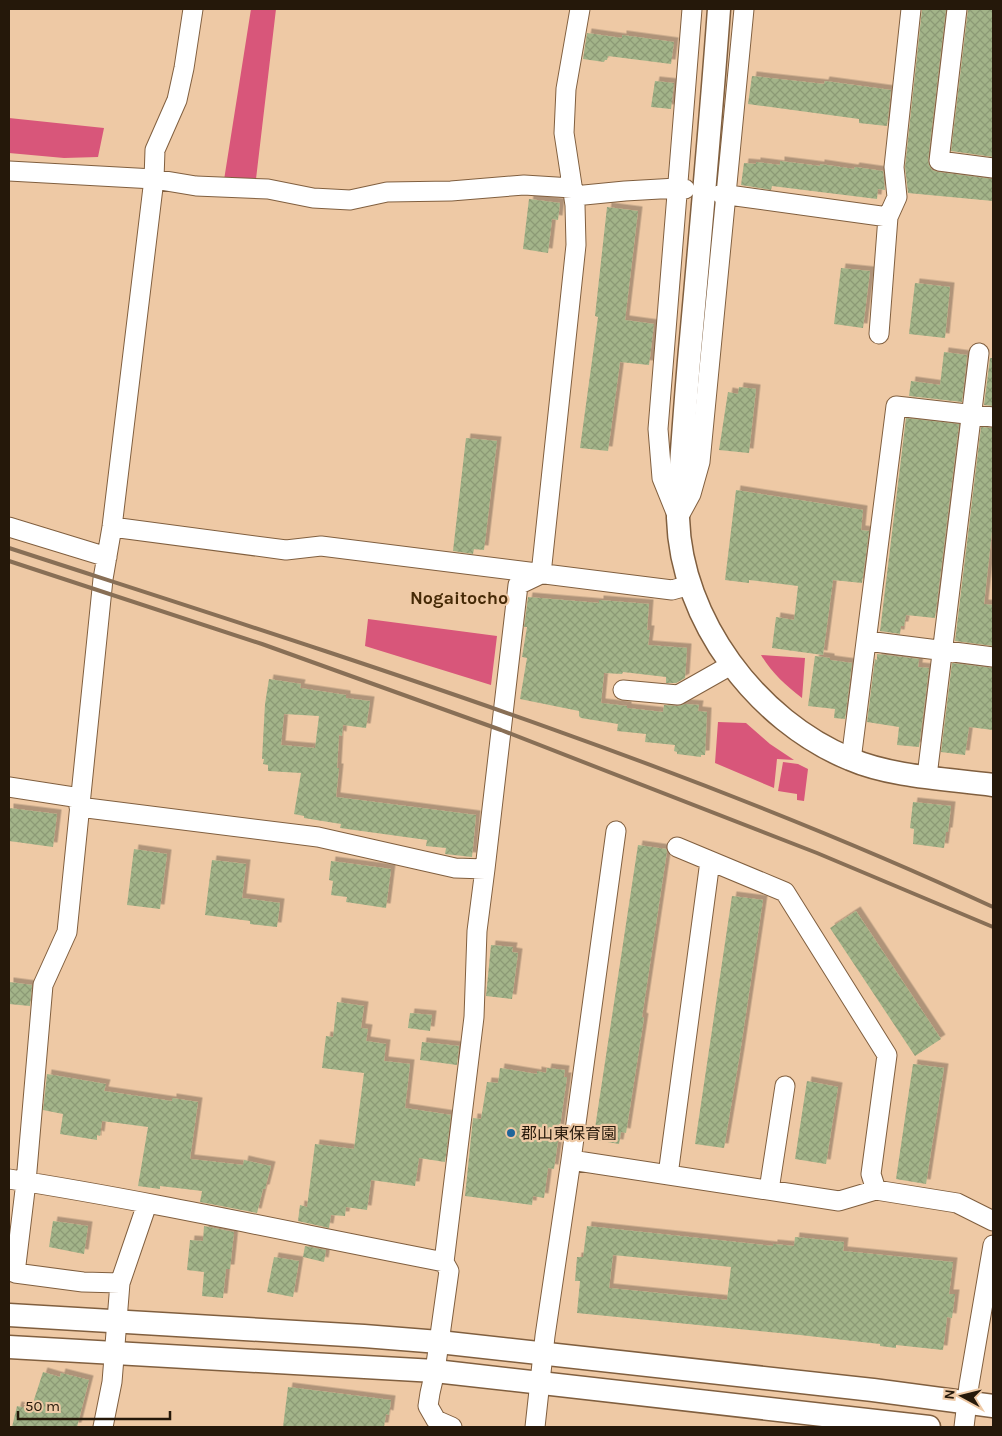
<svg xmlns="http://www.w3.org/2000/svg" width="1002" height="1436" font-family="Karla,'Noto Sans JP',sans-serif">
  <style>
    .water { fill: #d8567a }
    .building { fill: url(#building-cross-hatch); fill-rule: evenodd; filter: url(#shadow) }
    .lines { fill: none; stroke-linecap: round; stroke-linejoin: round }
    .minor-casing { stroke: #805f3f; stroke-width: 21 }
    .tertiary-casing { stroke: #805f3f; stroke-width: 25 }
    .minor { stroke: #fff; stroke-width: 19 }
    .tertiary { stroke: #fff; stroke-width: 22 }
    .rail { stroke: #886f56; stroke-width: 4 }
    .poi-dot { fill: #20659a; stroke: #eec9a5; stroke-width: 2 }
    .labels { text-anchor: middle; stroke-width: 4.5; stroke-linejoin: round; paint-order: stroke }
    .poi-label { font-size: 16px; fill: #25180a; stroke: #eec9a5; text-anchor: start }
    .neighbourhood-label { font-size: 18px; font-weight: bold; fill: #462a07; stroke: #eec9a5 }
  </style>
  <defs>
    <pattern id="building-cross-hatch" width="8" height="8" patternUnits="userSpaceOnUse" patternTransform="scale(1.25)"><rect width="8" height="8" fill="#a3b489"/><path d="M0 0l8 8M0 8l8-8" fill="none" stroke="#8c9a75"/></pattern>
    <filter id="shadow"><feDropShadow dx="4.5" dy="-4.5" stdDeviation="0" flood-color="#0004"/></filter>
  </defs>
  <rect width="100%" height="100%" fill="#eec9a5"/>
  <path class="water" d="M 251,9 L 276,9 L 256,179 L 224,180 Z
    M 9,118 L 104,128 L 98,157 L 64,158 L 9,153 Z
    M 368,619 L 497,636 L 491,685 L 365,646 Z
    M 761,655 L 805,658 L 802,698 C 785,685 772,673 761,655 Z
    M 718,722 L 746,723 L 770,744 L 794,760 L 777,759 L 774,788 L 715,763 Z
    M 783,762 L 798,764 L 808,769 L 804,801 L 797,800 L 797,794 L 778,791 Z"/>
  <path class="building" d="M 922,9 L 946,9 L 928,160 L 929,165 L 932,170 L 938,172 L 993,179 L 993,201 L 908,193 L 905,167 Z
    M 968,9 L 993,9 L 993,157 L 951,151 Z
    M 587,33 L 622,38 L 622,35 L 674,42 L 671,64 L 608,56 L 607,60 L 605,60 L 604,62 L 583,59 Z
    M 752,76 L 824,84 L 825,81 L 891,90 L 887,126 L 859,123 L 859,119 L 748,104 Z
    M 655,81 L 674,83 L 671,109 L 651,107 Z
    M 780,161 L 820,166 L 820,164 L 854,169 L 855,167 L 883,171 L 885,190 L 878,189 L 877,199 L 772,186 L 771,190 L 741,185 L 744,163 L 756,164 L 756,162 L 780,165 Z
    M 529,199 L 560,203 L 558,220 L 552,219 L 548,253 L 523,249 Z
    M 607,207 L 638,211 L 625,320 L 654,324 L 649,365 L 620,362 L 608,451 L 580,448 L 598,317 L 595,316 Z
    M 841,268 L 870,271 L 863,328 L 834,324 Z
    M 915,283 L 950,287 L 945,338 L 909,334 Z
    M 944,352 L 967,355 L 962,402 L 909,396 L 911,381 L 940,385 Z
    M 990,358 L 993,358 L 993,406 L 984,405 Z
    M 739,387 L 756,389 L 749,453 L 719,450 L 728,392 L 738,394 Z
    M 906,418 L 959,424 L 935,618 L 906,615 L 904,626 L 901,626 L 900,634 L 880,631 Z
    M 981,427 L 993,428 L 993,522 L 984,604 L 993,605 L 993,646 L 955,641 Z
    M 466,438 L 497,441 L 484,550 L 474,549 L 473,554 L 453,551 Z
    M 736,490 L 863,510 L 861,530 L 869,531 L 862,583 L 833,580 L 823,655 L 772,648 L 776,617 L 794,620 L 798,586 L 749,580 L 749,583 L 725,580 Z
    M 528,597 L 599,603 L 599,600 L 649,604 L 647,630 L 650,630 L 648,645 L 687,648 L 685,678 L 676,683 L 666,683 L 666,677 L 623,672 L 622,674 L 604,673 L 601,703 L 627,706 L 627,708 L 663,712 L 664,705 L 677,706 L 686,704 L 699,705 L 698,711 L 707,712 L 705,755 L 701,755 L 701,757 L 677,754 L 677,752 L 674,751 L 675,745 L 645,742 L 646,734 L 617,731 L 618,724 L 581,718 L 579,716 L 579,711 L 520,699 L 527,658 L 522,657 L 527,627 L 524,627 Z
    M 877,654 L 919,659 L 918,667 L 929,668 L 919,747 L 897,745 L 899,727 L 867,722 L 875,659 L 877,660 Z
    M 815,656 L 830,658 L 830,660 L 852,663 L 845,719 L 834,718 L 835,709 L 808,706 Z
    M 952,663 L 993,668 L 993,730 L 969,727 L 965,755 L 941,752 Z
    M 269,679 L 301,684 L 300,688 L 346,695 L 346,698 L 370,701 L 366,728 L 343,725 L 342,736 L 339,735 L 337,768 L 339,768 L 336,797 L 476,815 L 472,857 L 445,854 L 446,848 L 426,846 L 427,840 L 340,828 L 341,824 L 304,818 L 304,816 L 294,814 L 301,773 L 268,771 L 268,765 L 263,764 L 264,759 L 262,759 L 265,704 ZM 284,714 L 319,716 L 315,748 L 281,745 Z
    M 913,802 L 951,806 L 948,832 L 946,832 L 944,848 L 913,844 L 914,829 L 910,828 Z
    M 9,808 L 57,814 L 53,847 L 9,841 Z
    M 638,845 L 666,849 L 667,851 L 642,1017 L 644,1018 L 626,1133 L 621,1132 L 619,1144 L 596,1140 L 598,1128 L 595,1128 Z
    M 134,849 L 167,854 L 160,909 L 127,905 Z
    M 212,860 L 246,864 L 242,898 L 280,903 L 277,927 L 250,924 L 250,921 L 205,915 Z
    M 331,861 L 391,869 L 386,908 L 346,902 L 347,897 L 331,895 L 333,881 L 329,880 Z
    M 732,896 L 763,900 L 740,1053 L 724,1148 L 695,1144 Z
    M 856,911 L 941,1039 L 915,1056 L 830,928 Z
    M 491,945 L 513,947 L 512,952 L 518,953 L 512,999 L 486,996 Z
    M 9,982 L 32,985 L 30,1006 L 9,1004 Z
    M 337,1002 L 364,1006 L 361,1028 L 368,1029 L 366,1041 L 386,1044 L 384,1061 L 410,1064 L 405,1108 L 451,1115 L 445,1162 L 419,1158 L 415,1186 L 371,1180 L 367,1210 L 346,1207 L 345,1216 L 331,1215 L 329,1228 L 298,1221 L 300,1205 L 307,1207 L 315,1144 L 354,1149 L 364,1073 L 322,1068 L 326,1036 L 333,1037 Z
    M 410,1013 L 432,1015 L 430,1031 L 408,1028 Z
    M 422,1042 L 459,1046 L 457,1065 L 420,1060 Z
    M 913,1064 L 944,1068 L 926,1184 L 896,1179 Z
    M 500,1068 L 537,1074 L 537,1071 L 546,1073 L 547,1068 L 565,1070 L 564,1077 L 567,1077 L 554,1169 L 548,1168 L 544,1198 L 533,1196 L 532,1205 L 465,1196 L 473,1118 L 481,1119 L 487,1082 L 498,1083 Z
    M 47,1074 L 106,1084 L 104,1091 L 172,1101 L 172,1098 L 198,1102 L 190,1159 L 243,1165 L 244,1160 L 271,1166 L 265,1189 L 263,1189 L 257,1213 L 200,1202 L 202,1191 L 160,1186 L 160,1189 L 138,1186 L 148,1127 L 102,1121 L 100,1136 L 97,1135 L 97,1140 L 60,1134 L 63,1114 L 43,1110 Z
    M 807,1081 L 838,1087 L 826,1164 L 795,1159 Z
    M 53,1221 L 88,1226 L 84,1254 L 49,1247 Z
    M 204,1226 L 234,1232 L 230,1269 L 226,1269 L 223,1298 L 202,1296 L 204,1272 L 187,1270 L 190,1240 L 203,1241 Z
    M 587,1226 L 773,1246 L 773,1244 L 794,1246 L 795,1237 L 844,1242 L 843,1251 L 953,1262 L 949,1294 L 955,1294 L 952,1318 L 947,1317 L 943,1350 L 896,1345 L 896,1348 L 880,1346 L 880,1344 L 800,1335 L 577,1313 L 580,1281 L 575,1281 L 577,1257 L 583,1257 ZM 613,1255 L 731,1267 L 727,1300 L 609,1288 Z
    M 305,1246 L 326,1250 L 324,1262 L 303,1257 Z
    M 274,1257 L 299,1261 L 293,1297 L 267,1292 Z
    M 43,1372 L 60,1377 L 61,1373 L 89,1380 L 77,1427 L 12,1427 L 17,1406 L 31,1409 Z
    M 288,1387 L 391,1400 L 389,1415 L 386,1414 L 384,1427 L 283,1427 Z"/>
  <g class="lines">
    <g class="minor-casing">
      <path id="minor" d="M 957,9 L 939,161 L 993,168
        M 9,171 L 154,179 L 196,186 L 268,189 L 313,198 L 350,200 L 387,192 L 451,191 L 524,185 L 572,188
        M 721,194 L 888,217
        M 574,196 L 625,191 L 677,188 L 685,189
        M 879,334 L 888,217 L 897,197 L 894,167 L 911,9
        M 677,515 L 662,478 L 658,429 L 692,9
        M 679,516 L 691,494 L 700,462 L 744,9
        M 9,527 L 107,557
        M 112,527 L 286,550 L 321,546 L 672,590 L 690,585
        M 867,641 L 993,657
        M 623,690 L 678,695 L 731,665
        M 851,760 L 896,406 L 993,417
        M 927,776 L 979,353
        M 9,787 L 80,798
        M 79,807 L 318,837 L 455,868 L 485,869
        M 677,847 L 785,892 L 887,1055 L 871,1174 L 876,1190
        M 571,1160 L 839,1201 L 876,1190 L 957,1203 L 993,1221
        M 668,1175 L 710,861
        M 9,1179 C 155,1202 299,1234 444,1262
        M 769,1190 L 785,1086
        M 120,1283 L 83,1282 L 15,1273 L 26,1182 L 43,985 L 67,932 L 103,579 L 112,527 L 154,179 L 155,150 L 177,100 L 184,68 L 193,9
        M 103,1427 L 112,1382 L 120,1283 L 147,1204
        M 452,1427 L 436,1420 L 428,1406 L 430,1393 L 435,1371 L 449,1271 L 444,1262 L 474,1017 L 477,931 L 485,869 L 518,585 L 541,574 L 576,245 L 575,205 L 564,133 L 566,89 L 580,9
        M 535,1427 L 545,1336 L 571,1160 L 616,831
        M 964,1427 L 969,1385 L 993,1245"/>
    </g>
    <g class="tertiary-casing">
      <path id="tertiary" d="M 719,9 C 711,119 701,229 691,339 C 687,381 684,423 681,465 C 680,482 678,501 678,518 C 681,620 757,721 850,759 C 891,777 949,779 993,785
        M 9,1315 L 364,1336 L 439,1342 L 873,1390 L 993,1406
        M 9,1347 L 435,1371 L 929,1427"/>
    </g>
    <use href="#minor" class="minor"/>
    <use href="#tertiary" class="tertiary"/>
    <path class="rail" d="M 9,548 C 341,656 676,760 993,907
      M 9,561 L 262,644 L 501,730 L 817,853 L 993,927"/>
  </g>
  <circle class="poi-dot" cx="511" cy="1133" r="5"/>
  <g class="labels">
    <g class="poi-label">
      <text x="521" y="1139">郡山東保育園</text>
    </g>
    <g class="neighbourhood-label">
      <text x="459" y="604">Nogaitocho</text>
    </g>
  </g>
  <rect width="1002" height="1436" fill="none" stroke="#25180a" stroke-width="20"/>
  <g transform="translate(962 1396) rotate(277)" stroke="#eec9a5" stroke-width="4" paint-order="stroke">
  <path d="M0-4L9 19L0 12L-9 19Z" fill="#25180a"/>
  <text y="-8" font-size="14" font-weight="bold" text-anchor="middle" fill="#25180a">N</text>
  </g>
  <path d="M18 1411v8h152v-8" fill="none" stroke="#25180a" stroke-width="2.5"/>
  <text x="25" y="1411" font-size="15" fill="#25180a" stroke="#eec9a5" stroke-width="4" paint-order="stroke">50 m</text>
</svg>
